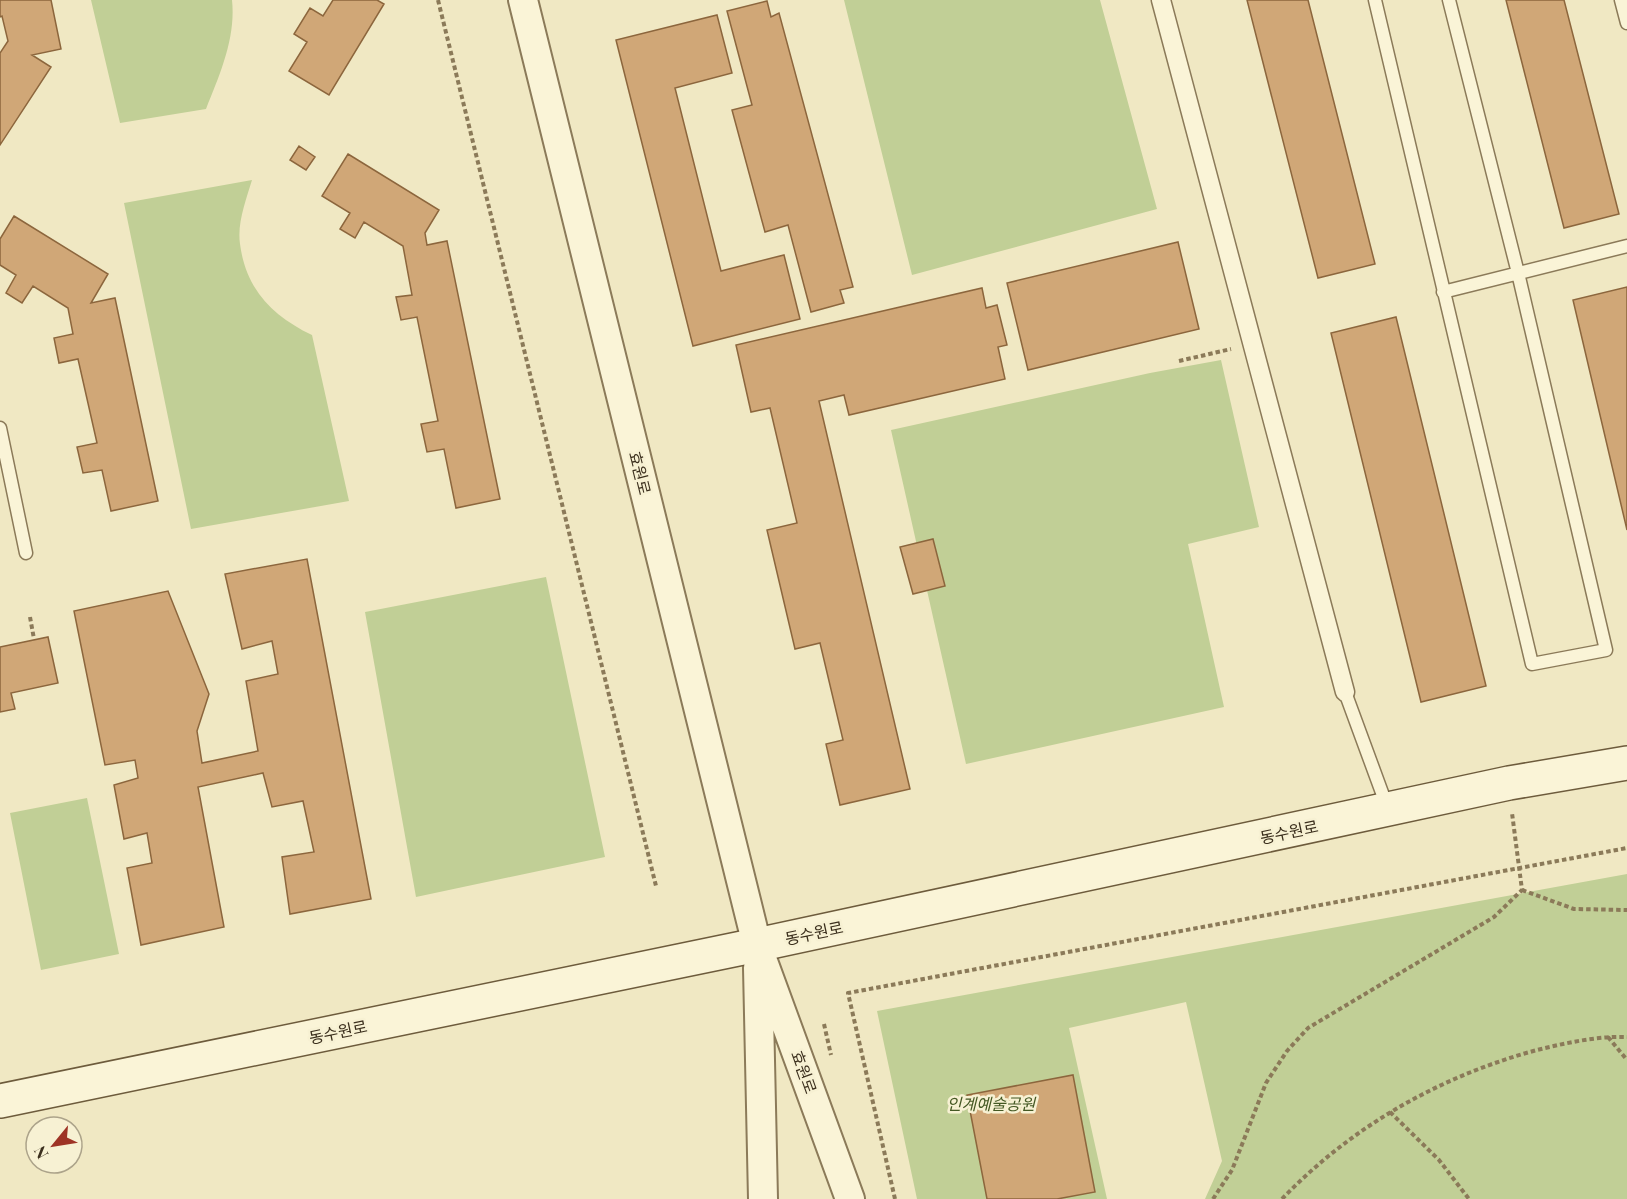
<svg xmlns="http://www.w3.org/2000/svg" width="1627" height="1199" font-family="'Playfair Display','Noto Sans KR',serif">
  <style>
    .green { fill: #c1cf96 }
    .building { fill: #d0a777; stroke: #8c663d; stroke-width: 1.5 }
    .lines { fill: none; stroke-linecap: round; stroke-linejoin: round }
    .service-casing { stroke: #8b7a59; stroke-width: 15 }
    .pedestrian-casing { stroke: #8b7a59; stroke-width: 21 }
    .tertiary-casing { stroke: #8b7a59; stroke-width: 32 }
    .secondary-casing { stroke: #6d5b3c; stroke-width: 36 }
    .path { stroke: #8b7a59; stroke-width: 4; stroke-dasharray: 4.5 3; stroke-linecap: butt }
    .service { stroke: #faf4d7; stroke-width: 12 }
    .pedestrian { stroke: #faf4d7; stroke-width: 18 }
    .tertiary { stroke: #faf4d7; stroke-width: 28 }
    .secondary { stroke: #faf4d7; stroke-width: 33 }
    .labels { text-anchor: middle; stroke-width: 5; stroke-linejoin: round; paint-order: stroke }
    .street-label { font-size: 16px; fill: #3b2f1d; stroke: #f7f1d3 }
    .park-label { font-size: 16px; font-style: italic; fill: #445823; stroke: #f7f1d3 }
  </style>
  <rect width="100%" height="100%" fill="#f0e8c3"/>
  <path class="green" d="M 91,0 L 232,0 C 236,38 220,74 206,109 L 120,123 Z
    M 844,0 L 1100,0 L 1157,209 L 912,275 Z
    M 252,180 C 246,200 237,223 240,244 C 246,290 273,316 312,335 L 349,501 L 191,529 L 124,203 Z
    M 1221,360 L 1259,527 L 1188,544 L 1224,707 L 966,764 L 891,430 L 1150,373 Z
    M 546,577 L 605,857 L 416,897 L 365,612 Z
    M 87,798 L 119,954 L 41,970 L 10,813 Z
    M 1627,874 L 1627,1199 L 1205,1199 L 1222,1161 L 1186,1002 L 1069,1028 L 1107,1199 L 917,1199 L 877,1011 Z"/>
  <path class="building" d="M 0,0 L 51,0 L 61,49 L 32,55 L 51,67 L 0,145 L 0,53 L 8,41 L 2,16 L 0,17 Z
    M 333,0 L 377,0 L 384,4 L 329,95 L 289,71 L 307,42 L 294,34 L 310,8 L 323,16 Z
    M 1247,0 L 1308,0 L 1375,264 L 1318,278 Z
    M 1506,0 L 1564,0 L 1619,214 L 1564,228 Z
    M 767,1 L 771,17 L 779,13 L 853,287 L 840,290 L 844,303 L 811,312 L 788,225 L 765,232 L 732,110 L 752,105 L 727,11 Z
    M 717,15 L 732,73 L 675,88 L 721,271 L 784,255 L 800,319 L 693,346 L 616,40 Z
    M 299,146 L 315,157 L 306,170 L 290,160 Z
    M 348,154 L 439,210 L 425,233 L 427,245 L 447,241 L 500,499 L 456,508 L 444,449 L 427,452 L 421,424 L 438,421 L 417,317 L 401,320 L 396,297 L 412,295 L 403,246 L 364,222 L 355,238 L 340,229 L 350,213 L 322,196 Z
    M 14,216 L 108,274 L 91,303 L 115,298 L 158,501 L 111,511 L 102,470 L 83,473 L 77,447 L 97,443 L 78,359 L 59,363 L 54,338 L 73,334 L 68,308 L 33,286 L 22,303 L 6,293 L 16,275 L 0,265 L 0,239 Z
    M 1178,242 L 1199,329 L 1028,370 L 1007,283 Z
    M 1627,287 L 1627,530 L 1573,300 Z
    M 982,288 L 986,308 L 997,305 L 1007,345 L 998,347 L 1005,379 L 849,415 L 844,395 L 819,401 L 910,789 L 840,805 L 826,744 L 843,740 L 820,643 L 795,649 L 767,530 L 797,523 L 770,408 L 751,412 L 736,345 Z
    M 1396,317 L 1486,686 L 1421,702 L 1331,333 Z
    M 933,539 L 945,586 L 913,594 L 900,547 Z
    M 307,559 L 371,899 L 290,914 L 282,857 L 314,852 L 303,801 L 272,807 L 263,773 L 198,787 L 224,927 L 141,945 L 127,868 L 152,863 L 147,833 L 124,839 L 114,785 L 138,778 L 135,760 L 105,765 L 74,611 L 168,591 L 209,694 L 197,731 L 202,763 L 258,751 L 246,681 L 278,674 L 272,641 L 242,649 L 225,574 Z
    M 48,637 L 58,683 L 11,693 L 15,709 L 0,712 L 0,647 Z
    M 1073,1075 L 1095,1192 L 1057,1199 L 987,1199 L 967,1095 Z"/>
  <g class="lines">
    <g class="service-casing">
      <path id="service" d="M 1375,0 L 1532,664 L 1606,650 L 1518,273 L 1449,0
        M 1621,0 L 1627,23
        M 1443,292 L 1627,246
        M 0,428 L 26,553
        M 1345,692 L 1388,809"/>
    </g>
    <g class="pedestrian-casing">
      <path id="pedestrian" d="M 1161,0 L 1345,692"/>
    </g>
    <g class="tertiary-casing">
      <path id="tertiary" d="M 523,0 L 757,945 L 850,1199
        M 758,968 L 763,1199"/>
    </g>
    <g class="secondary-casing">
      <path id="secondary" d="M 0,1101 L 757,945 L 1509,783 L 1627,763"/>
    </g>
    <path class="path" d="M 438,0 L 656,886
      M 1179,361 L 1231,349
      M 30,617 L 34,639
      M 1522,890 L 1574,909 L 1627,910
      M 824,1024 L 831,1055
      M 1608,1037 L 1627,1060
      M 1390,1112 L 1439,1160 L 1469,1199
      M 895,1199 L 848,993 L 1627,848
      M 1213,1199 L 1232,1170 L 1266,1083 L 1287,1051 L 1308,1028 L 1494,917 L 1522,890 L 1512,813
      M 1282,1199 C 1351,1127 1440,1076 1537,1050 C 1566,1043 1596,1036 1627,1037"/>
    <use href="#service" class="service"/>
    <use href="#pedestrian" class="pedestrian"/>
    <use href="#tertiary" class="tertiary"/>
    <use href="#secondary" class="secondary"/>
  </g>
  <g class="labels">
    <g class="street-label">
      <text transform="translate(640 473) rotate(76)" y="6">효원로</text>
      <text transform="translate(1289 832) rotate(-12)" y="6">동수원로</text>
      <text transform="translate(814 933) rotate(-12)" y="6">동수원로</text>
      <text transform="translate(338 1032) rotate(-12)" y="6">동수원로</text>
      <text transform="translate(804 1072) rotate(70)" y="6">효원로</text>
    </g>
    <g class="park-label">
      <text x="991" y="1110">인계예술공원</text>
    </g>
  </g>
  <g transform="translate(54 1145) rotate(240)"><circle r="28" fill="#f7f1d3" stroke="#aca38a" stroke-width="1.5"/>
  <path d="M0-4.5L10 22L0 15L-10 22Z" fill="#9e3325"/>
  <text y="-9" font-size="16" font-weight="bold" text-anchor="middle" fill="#3b2f1d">N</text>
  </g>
</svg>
